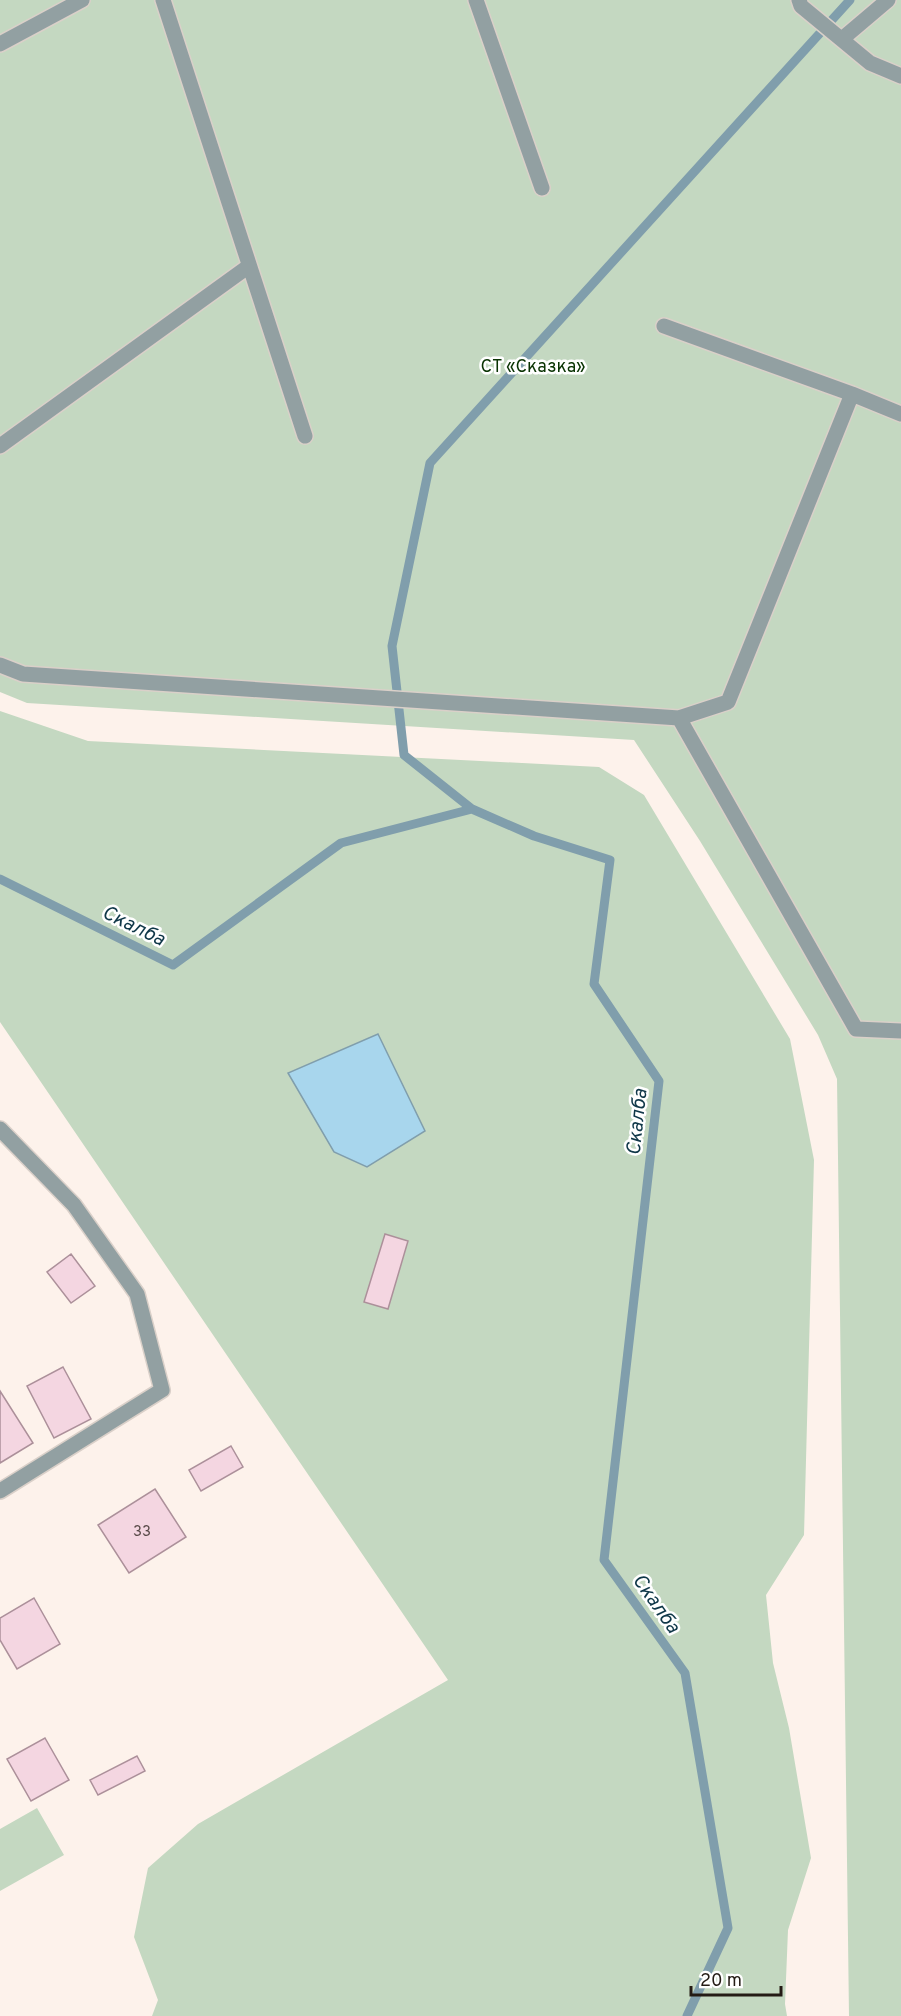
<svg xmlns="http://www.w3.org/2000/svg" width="901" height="2016" font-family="Overpass,sans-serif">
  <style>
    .green { fill: #c4d8c1 }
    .water { fill: #a8d6ed; stroke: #809eac; stroke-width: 1.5 }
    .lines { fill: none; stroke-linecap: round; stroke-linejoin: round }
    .stream { stroke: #809eac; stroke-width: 9 }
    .building { fill: #f4d6e1; stroke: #ac909a; stroke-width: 1.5 }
    .minor-casing { stroke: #dad0c9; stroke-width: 18 }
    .minor { stroke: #92a0a2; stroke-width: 15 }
    .labels { text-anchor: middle; stroke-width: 5; stroke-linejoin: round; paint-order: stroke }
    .number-label { font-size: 15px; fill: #584a48 }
    .park-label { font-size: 18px; fill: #093302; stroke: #fff }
    .water-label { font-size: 20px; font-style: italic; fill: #0f3748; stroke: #fff }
  </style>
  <rect width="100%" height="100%" fill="#fdf2eb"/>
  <path class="green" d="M 0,0 L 901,0 L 901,2016 L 849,2016 L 837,1079 L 818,1035 L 700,841 L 634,740 L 27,703 L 0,692 Z
    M 0,711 L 88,741 L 599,767 L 644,795 L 790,1039 L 814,1160 L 804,1535 L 766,1595 L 773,1663 L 789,1728 L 811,1858 L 788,1930 L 785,2004 L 787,2016 L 152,2016 L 158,2000 L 134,1937 L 148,1868 L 198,1824 L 448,1680 L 0,1022 Z
    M 37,1808 L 64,1855 L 0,1891 L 0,1829 Z"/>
  <path class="water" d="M 378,1034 L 425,1131 L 367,1167 L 334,1152 L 288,1073 Z"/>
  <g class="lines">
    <path class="stream" d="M 472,809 L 404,755 L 392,646 L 430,463 L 850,0
      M 0,879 L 173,965 L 341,843 L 472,809 L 534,836 L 610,860 L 594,984 L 659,1081 L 604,1560 L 685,1673 L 728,1928 L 687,2016"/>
  </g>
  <path class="building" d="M 385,1234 L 408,1241 L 388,1309 L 364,1302 Z
    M 71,1254 L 95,1286 L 71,1303 L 47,1272 Z
    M 63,1367 L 91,1419 L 54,1438 L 27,1386 Z
    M 0,1391 L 33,1443 L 0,1463 Z
    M 231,1446 L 243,1467 L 201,1491 L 189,1470 Z
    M 155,1489 L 186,1537 L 129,1573 L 98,1525 Z
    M 34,1598 L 60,1644 L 17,1669 L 0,1640 L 0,1618 Z
    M 45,1738 L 69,1780 L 31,1801 L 7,1759 Z
    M 137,1756 L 145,1771 L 98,1795 L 90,1780 Z"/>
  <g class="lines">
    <g class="minor-casing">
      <path id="minor" d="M 163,0 L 305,436
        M 476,0 L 542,188
        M 799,0 L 801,6 L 870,63 L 901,76
        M 842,39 L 888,0
        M 0,44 L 82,0
        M 664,326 L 852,394 L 901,414
        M 0,446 L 249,266
        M 0,665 L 23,674 L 679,718 L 728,702 L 852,394
        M 679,718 L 856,1029 L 901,1031
        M 0,1129 L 74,1205 L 137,1294 L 162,1390 L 0,1491"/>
    </g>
    <use href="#minor" class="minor"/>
  </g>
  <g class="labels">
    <g class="number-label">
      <text x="142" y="1536">33</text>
    </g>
    <g class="park-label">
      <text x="533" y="372">СТ «Сказка»</text>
    </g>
    <g class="water-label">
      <text transform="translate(134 925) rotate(26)" y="7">Скалба</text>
      <text transform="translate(636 1122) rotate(-84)" y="7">Скалба</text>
      <text transform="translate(657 1603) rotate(55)" y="7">Скалба</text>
    </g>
  </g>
  <path d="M691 1986v9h90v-9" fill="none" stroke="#241b15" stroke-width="3"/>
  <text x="700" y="1986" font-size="18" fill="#241b15" stroke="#ffffff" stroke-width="4.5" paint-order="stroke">20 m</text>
</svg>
